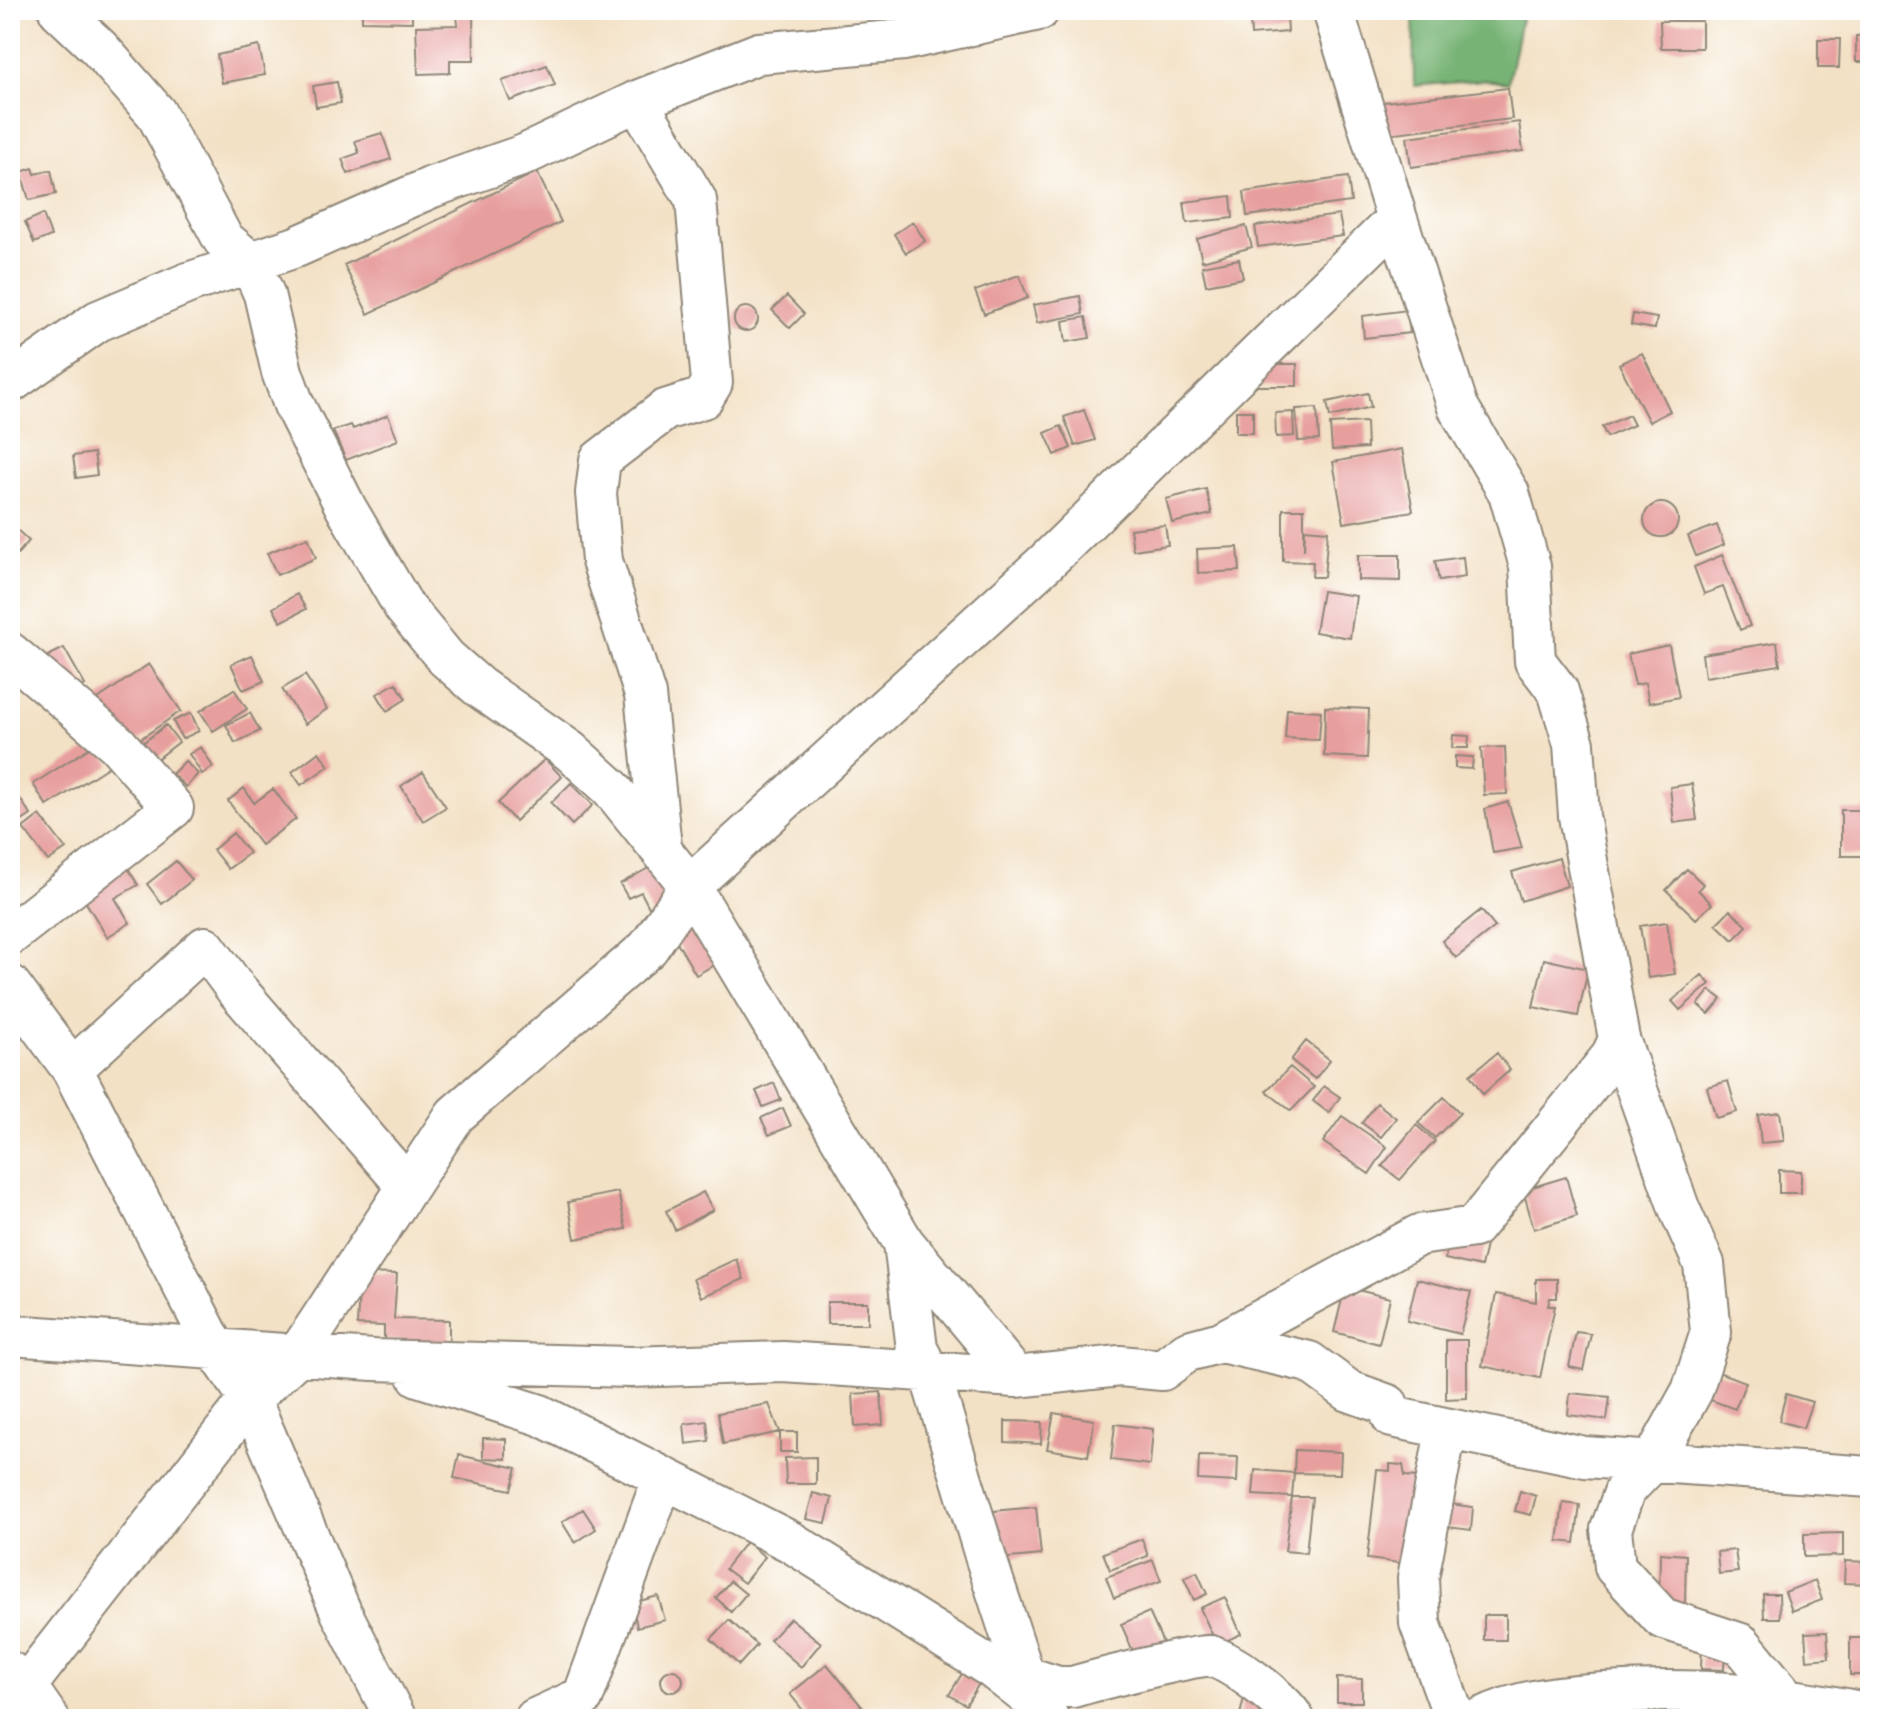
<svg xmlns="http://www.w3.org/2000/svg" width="1880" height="1729" font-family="'Playpen Sans',sans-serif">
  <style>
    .forest { fill: #77b374; stroke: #516f50; stroke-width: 2 }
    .building { fill: #e79f9e }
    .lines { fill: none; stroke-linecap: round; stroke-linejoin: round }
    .minor-casing { stroke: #8f8678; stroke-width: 44 }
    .minor { stroke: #fff; stroke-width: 40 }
  </style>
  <rect width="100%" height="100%" fill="#fff"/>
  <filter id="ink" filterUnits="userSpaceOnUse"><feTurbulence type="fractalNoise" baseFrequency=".0125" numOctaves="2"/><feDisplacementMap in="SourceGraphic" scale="16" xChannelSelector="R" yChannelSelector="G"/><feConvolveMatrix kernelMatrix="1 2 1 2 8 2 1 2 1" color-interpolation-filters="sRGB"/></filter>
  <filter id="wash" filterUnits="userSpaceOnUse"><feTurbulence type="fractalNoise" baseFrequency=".006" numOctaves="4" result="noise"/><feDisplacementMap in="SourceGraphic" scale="32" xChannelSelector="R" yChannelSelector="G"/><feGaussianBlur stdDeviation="1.8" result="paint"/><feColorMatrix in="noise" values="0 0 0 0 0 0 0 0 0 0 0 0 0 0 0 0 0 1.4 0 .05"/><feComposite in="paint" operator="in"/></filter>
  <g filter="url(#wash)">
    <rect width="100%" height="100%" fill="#f3e1c5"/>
    <path class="forest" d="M 1413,10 L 1523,10 L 1508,83 L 1484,80 L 1414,86 Z"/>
    <g id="blocks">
      <path class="building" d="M 362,10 L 412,10 L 412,22 L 362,21 Z
        M 457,15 L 473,15 L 474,60 L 450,60 L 450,73 L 418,74 L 416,26 L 458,25 Z
        M 1287,15 L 1288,32 L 1251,35 L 1250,18 Z
        M 1660,21 L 1702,21 L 1702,48 L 1661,48 Z
        M 1870,35 L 1870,62 L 1856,62 L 1856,36 Z
        M 1818,39 L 1840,39 L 1839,68 L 1818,68 Z
        M 259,46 L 265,75 L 222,83 L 217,55 Z
        M 547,65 L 555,85 L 510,101 L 502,81 Z
        M 337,82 L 341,103 L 316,107 L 313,86 Z
        M 1508,88 L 1512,119 L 1379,135 L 1375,103 Z
        M 1519,122 L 1523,151 L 1411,167 L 1407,137 Z
        M 382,133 L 391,159 L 348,174 L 342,159 L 359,153 L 355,141 Z
        M 33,168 L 35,174 L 51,170 L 56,194 L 29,200 L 21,172 Z
        M 537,172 L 561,222 L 368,314 L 344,265 Z
        M 1348,177 L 1351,202 L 1247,216 L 1244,192 Z
        M 1231,196 L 1233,218 L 1187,223 L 1184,202 Z
        M 43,214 L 51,236 L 34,243 L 25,222 Z
        M 1339,215 L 1343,236 L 1258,247 L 1255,226 Z
        M 913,222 L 925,241 L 906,253 L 894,234 Z
        M 1246,226 L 1252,247 L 1202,261 L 1197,239 Z
        M 10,251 L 17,251 L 20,281 L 10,282 Z
        M 1239,259 L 1243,278 L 1206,285 L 1202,266 Z
        M 1019,275 L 1028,298 L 984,314 L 975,291 Z
        M 787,296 L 804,314 L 790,328 L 772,310 Z
        M 1080,296 L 1083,314 L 1037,323 L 1033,305 Z
        M734 319a12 12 0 1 1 24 0a12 12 0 1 1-24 0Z
        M 1407,310 L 1410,333 L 1364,338 L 1362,316 Z
        M 1633,314 L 1657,318 L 1655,329 L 1631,325 Z
        M 1086,317 L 1090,338 L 1066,342 L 1063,321 Z
        M 1642,353 L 1670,411 L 1649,422 L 1619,364 Z
        M 1254,364 L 1297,364 L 1297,386 L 1254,386 Z
        M 1368,393 L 1371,407 L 1330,417 L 1327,402 Z
        M 1317,408 L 1319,440 L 1298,441 L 1296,409 Z
        M 1084,410 L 1095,440 L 1075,446 L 1064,417 Z
        M 1236,411 L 1253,411 L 1253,433 L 1236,433 Z
        M 1293,412 L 1294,436 L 1276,437 L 1275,413 Z
        M 388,415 L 398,440 L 346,460 L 333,431 L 351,425 L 353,429 Z
        M 1629,415 L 1634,425 L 1607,437 L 1602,427 Z
        M 1366,422 L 1367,448 L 1332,450 L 1330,424 Z
        M 1061,426 L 1071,448 L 1055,455 L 1045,433 Z
        M 1402,449 L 1413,511 L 1344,523 L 1333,462 Z
        M 94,453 L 97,475 L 76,478 L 73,456 Z
        M 1206,489 L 1212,514 L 1172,523 L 1166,499 Z
        M1644 520a17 17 0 1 1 34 0a17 17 0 1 1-34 0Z
        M 1283,509 L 1304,509 L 1304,550 L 1305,529 L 1328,531 L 1324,577 L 1312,577 L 1313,562 L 1283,561 Z
        M 12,525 L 29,541 L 13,559 L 10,556 Z
        M 1165,525 L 1168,545 L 1133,550 L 1130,529 Z
        M 1717,525 L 1724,545 L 1696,556 L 1688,536 Z
        M 308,537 L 316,558 L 277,575 L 267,553 Z
        M 1238,547 L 1240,571 L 1198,573 L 1197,549 Z
        M 1358,555 L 1400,555 L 1400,581 L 1358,580 Z
        M 1722,555 L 1750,626 L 1740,630 L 1723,587 L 1704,594 L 1694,567 Z
        M 1463,557 L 1465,577 L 1439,581 L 1435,561 Z
        M 1322,591 L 1356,596 L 1350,638 L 1315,632 Z
        M 297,594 L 306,609 L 281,622 L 273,608 Z
        M 1777,642 L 1780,665 L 1705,677 L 1702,654 Z
        M 1669,645 L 1679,697 L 1649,703 L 1645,683 L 1635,685 L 1628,654 Z
        M 64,648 L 85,685 L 67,695 L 46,657 Z
        M 252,655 L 264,681 L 243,690 L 231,664 Z
        M 149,664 L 181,711 L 127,748 L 95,701 Z
        M 305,675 L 327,709 L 305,724 L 282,689 Z
        M 396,683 L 406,699 L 387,711 L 377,694 Z
        M 234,689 L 247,709 L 213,731 L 200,711 Z
        M 1325,707 L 1369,709 L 1367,758 L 1324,756 Z
        M 1287,709 L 1321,711 L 1319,740 L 1285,738 Z
        M 191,713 L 199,731 L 182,739 L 173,721 Z
        M 250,713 L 260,731 L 235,743 L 226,725 Z
        M 166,725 L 179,742 L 143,770 L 130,753 Z
        M 1453,735 L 1469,736 L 1468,748 L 1452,748 Z
        M 97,743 L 111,765 L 47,806 L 33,784 Z
        M 201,747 L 213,767 L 202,774 L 189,754 Z
        M 1505,747 L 1507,794 L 1484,795 L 1481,748 Z
        M 319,752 L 329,766 L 301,785 L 292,772 Z
        M 1455,756 L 1473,757 L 1472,769 L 1455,768 Z
        M 545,759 L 562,777 L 515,821 L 498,803 Z
        M 185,761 L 198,774 L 186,787 L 172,774 Z
        M 423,772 L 446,807 L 423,821 L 401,786 Z
        M 571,783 L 593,805 L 572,825 L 551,803 Z
        M 1692,784 L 1697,820 L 1674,823 L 1670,787 Z
        M 244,788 L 254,803 L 273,789 L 296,819 L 261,845 L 228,801 Z
        M 16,793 L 31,815 L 10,829 L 10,797 Z
        M 1508,802 L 1522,848 L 1493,853 L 1485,809 Z
        M 1841,810 L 1870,810 L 1870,856 L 1841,856 Z
        M 40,815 L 66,849 L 48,861 L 23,828 Z
        M 233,833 L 249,853 L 228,869 L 213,850 Z
        M 1559,858 L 1567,886 L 1521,901 L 1512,872 Z
        M 176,861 L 192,880 L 162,904 L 147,884 Z
        M 654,865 L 678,908 L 656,921 L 641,892 L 628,898 L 620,884 Z
        M 128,868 L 138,885 L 115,898 L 130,923 L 107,937 L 82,896 Z
        M 1687,869 L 1703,884 L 1698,890 L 1712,904 L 1696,919 L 1666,890 Z
        M 1481,910 L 1495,927 L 1456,958 L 1442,941 Z
        M 1730,910 L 1747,926 L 1733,940 L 1716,924 Z
        M 1667,922 L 1675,974 L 1648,978 L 1640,926 Z
        M 691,924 L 714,965 L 696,975 L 673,935 Z
        M 1544,959 L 1588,969 L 1578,1016 L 1533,1007 Z
        M 1702,975 L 1710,984 L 1680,1010 L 1672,1001 Z
        M 1710,990 L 1722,999 L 1709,1014 L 1698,1005 Z
        M 1306,1041 L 1330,1060 L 1315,1079 L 1291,1060 Z
        M 1497,1053 L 1510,1070 L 1483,1094 L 1470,1075 Z
        M 1290,1067 L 1314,1087 L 1291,1111 L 1266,1091 Z
        M 1728,1081 L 1737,1112 L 1716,1118 L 1707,1087 Z
        M 774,1083 L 781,1100 L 763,1107 L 756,1091 Z
        M 1324,1086 L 1340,1097 L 1329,1113 L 1313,1101 Z
        M 1444,1097 L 1460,1113 L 1435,1138 L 1418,1123 Z
        M 1377,1103 L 1396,1118 L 1381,1137 L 1362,1123 Z
        M 783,1108 L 791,1126 L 769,1135 L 761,1118 Z
        M 1780,1112 L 1784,1141 L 1761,1143 L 1758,1115 Z
        M 1342,1116 L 1387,1147 L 1369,1174 L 1323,1142 Z
        M 1416,1125 L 1435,1141 L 1400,1180 L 1382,1166 Z
        M 1779,1170 L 1801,1171 L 1801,1193 L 1779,1193 Z
        M 1566,1177 L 1577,1216 L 1534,1229 L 1523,1190 Z
        M 618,1192 L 626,1229 L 575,1239 L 568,1202 Z
        M 703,1192 L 713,1210 L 675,1230 L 666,1211 Z
        M 1450,1237 L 1486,1245 L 1481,1267 L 1445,1259 Z
        M 736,1259 L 744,1279 L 701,1297 L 693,1279 Z
        M 360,1273 L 397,1274 L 394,1319 L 449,1320 L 449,1342 L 384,1340 L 384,1326 L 357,1325 Z
        M 1417,1279 L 1471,1292 L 1460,1334 L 1407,1321 Z
        M 1536,1279 L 1557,1279 L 1557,1298 L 1550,1298 L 1548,1306 L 1555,1306 L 1540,1378 L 1482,1366 L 1496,1294 L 1536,1302 Z
        M 1345,1287 L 1390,1298 L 1379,1344 L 1334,1332 Z
        M 827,1302 L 868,1302 L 868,1324 L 827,1324 Z
        M 1576,1332 L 1591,1334 L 1583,1370 L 1569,1367 Z
        M 1446,1340 L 1467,1340 L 1467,1398 L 1446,1399 Z
        M 1715,1371 L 1746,1382 L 1735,1409 L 1705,1398 Z
        M 881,1392 L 883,1425 L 855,1427 L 853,1394 Z
        M 1570,1393 L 1610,1397 L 1607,1420 L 1568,1415 Z
        M 1786,1394 L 1812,1402 L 1803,1428 L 1779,1421 Z
        M 769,1404 L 780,1432 L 723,1444 L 718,1413 Z
        M 1054,1413 L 1094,1420 L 1088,1456 L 1047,1449 Z
        M 707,1421 L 709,1441 L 686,1444 L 684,1424 Z
        M 1005,1421 L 1042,1422 L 1041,1444 L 1005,1442 Z
        M 1115,1424 L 1153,1429 L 1150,1465 L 1111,1460 Z
        M 780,1432 L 797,1432 L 797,1452 L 780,1452 Z
        M 483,1438 L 506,1439 L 506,1459 L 483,1458 Z
        M 1295,1450 L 1341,1452 L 1340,1474 L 1294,1473 L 1292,1497 L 1253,1495 L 1255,1470 L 1294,1473 Z
        M 459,1455 L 517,1468 L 511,1490 L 454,1478 Z
        M 1199,1456 L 1238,1457 L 1237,1482 L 1198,1480 Z
        M 816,1457 L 816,1484 L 786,1484 L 785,1458 Z
        M 1390,1464 L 1403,1465 L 1405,1476 L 1418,1477 L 1407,1564 L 1367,1559 L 1377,1470 L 1390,1471 Z
        M 1520,1491 L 1536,1496 L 1531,1515 L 1515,1511 Z
        M 813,1493 L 832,1498 L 826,1523 L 806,1519 Z
        M 1292,1497 L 1312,1497 L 1306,1553 L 1285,1551 Z
        M 1563,1503 L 1580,1505 L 1575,1543 L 1558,1541 Z
        M 1450,1504 L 1473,1507 L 1471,1530 L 1447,1527 Z
        M 1036,1507 L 1041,1555 L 998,1559 L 994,1511 Z
        M 583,1509 L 596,1529 L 575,1543 L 562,1522 Z
        M 1843,1533 L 1843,1556 L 1804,1557 L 1804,1534 Z
        M 1142,1539 L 1148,1556 L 1110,1570 L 1103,1553 Z
        M 746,1542 L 765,1557 L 744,1583 L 725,1569 Z
        M 1735,1550 L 1738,1572 L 1719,1574 L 1717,1552 Z
        M 1660,1553 L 1686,1555 L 1685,1604 L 1659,1603 Z
        M 1153,1560 L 1161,1581 L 1114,1598 L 1106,1577 Z
        M 1845,1561 L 1870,1562 L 1870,1584 L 1844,1583 Z
        M 1197,1572 L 1207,1594 L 1194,1600 L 1184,1578 Z
        M 1815,1580 L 1822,1600 L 1792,1611 L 1785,1592 Z
        M 730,1581 L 746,1594 L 731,1612 L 716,1598 Z
        M 1763,1594 L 1779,1594 L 1780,1618 L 1764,1618 Z
        M 658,1596 L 665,1620 L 637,1627 L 632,1603 Z
        M 1225,1597 L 1241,1634 L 1217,1645 L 1200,1608 Z
        M 1149,1612 L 1164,1645 L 1136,1658 L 1121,1624 Z
        M 1484,1615 L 1506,1615 L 1506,1640 L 1484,1640 Z
        M 790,1618 L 821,1643 L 801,1667 L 770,1640 Z
        M 729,1620 L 757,1645 L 739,1665 L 711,1639 Z
        M 1827,1632 L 1829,1658 L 1807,1660 L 1805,1633 Z
        M 1850,1638 L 1870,1638 L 1870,1675 L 1850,1675 Z
        M 1702,1641 L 1725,1641 L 1724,1670 L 1701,1669 Z
        M 827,1664 L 872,1719 L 810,1719 L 790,1694 Z
        M661 1681a11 11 0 1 1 22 0a11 11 0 1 1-22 0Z
        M 963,1672 L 980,1682 L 966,1705 L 949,1695 Z
        M 1337,1678 L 1362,1679 L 1362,1702 L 1337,1702 Z
        M 1244,1698 L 1263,1702 L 1259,1719 L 1239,1719 Z
        M 1718,1703 L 1741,1703 L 1741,1719 L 1718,1719 Z"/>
    </g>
  </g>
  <g filter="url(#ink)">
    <use href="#blocks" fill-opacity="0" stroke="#8f8678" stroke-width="2"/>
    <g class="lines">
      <g class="minor-casing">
        <path id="minor" d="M 59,10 L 99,48 L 156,113 L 223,239 L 250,262 L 264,294 L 282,372 L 294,405 L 346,508 L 404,607 L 446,658 L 479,687 L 570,751 L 611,788 L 690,886 L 904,1243 L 1016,1377
          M 637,101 L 696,200 L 712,383 L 703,398 L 665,410 L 600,460 L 596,493 L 602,561 L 645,695 L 661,847
          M 1397,219 L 1458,407 L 1509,493 L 1530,566 L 1535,661 L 1558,691 L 1574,744 L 1579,816 L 1619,1039 L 1679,1208 L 1704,1264 L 1711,1332 L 1692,1391 L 1653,1461 L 1625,1490 L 1611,1529 L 1615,1567 L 1662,1618 L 1741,1644 L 1784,1696
          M 10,383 L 98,321 L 188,283 L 296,247 L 432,187 L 524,155 L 637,101 L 759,53 L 904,40 L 1039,10
          M 10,653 L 117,744 L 173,808 L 10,935
          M 10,985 L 72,1069 L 215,1348 L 250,1399 L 341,1612 L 396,1719
          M 72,1069 L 205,947 L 236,989 L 407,1186
          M 904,1243 L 917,1349 L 930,1374 L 986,1559 L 1024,1675 L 1037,1702
          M 10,1335 L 373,1360 L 630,1367 L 783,1362 L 1016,1377 L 1120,1366 L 1162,1370 L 1188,1351 L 1221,1342 L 1309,1362 L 1349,1391 L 1388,1405 L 1392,1417 L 1585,1457 L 1870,1477
          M 1221,1342 L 1419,1235 L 1474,1227 L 1611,1057 L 1619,1039
          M 418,1376 L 540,1415 L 791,1542 L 992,1668 L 1039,1705 L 1049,1719
          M 1446,1431 L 1418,1578 L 1420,1623 L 1455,1719
          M 10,1672 L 26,1686 L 49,1719
          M 1011,1672 L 1058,1687 L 1073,1687 C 1089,1682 1202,1653 1211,1656 C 1235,1664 1281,1698 1294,1719
          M 10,1714 L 26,1686 L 250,1399 L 296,1357 L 455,1115 L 648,948 L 690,886 L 1046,562 L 1397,219 L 1333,10
          M 535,1719 L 583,1697 L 663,1478
          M 1480,1719 C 1520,1699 1560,1696 1604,1693 C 1702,1687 1774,1694 1870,1714"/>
      </g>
      <use href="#minor" class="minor"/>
    </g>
  </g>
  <rect width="1880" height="1729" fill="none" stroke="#fff" stroke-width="40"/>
</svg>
